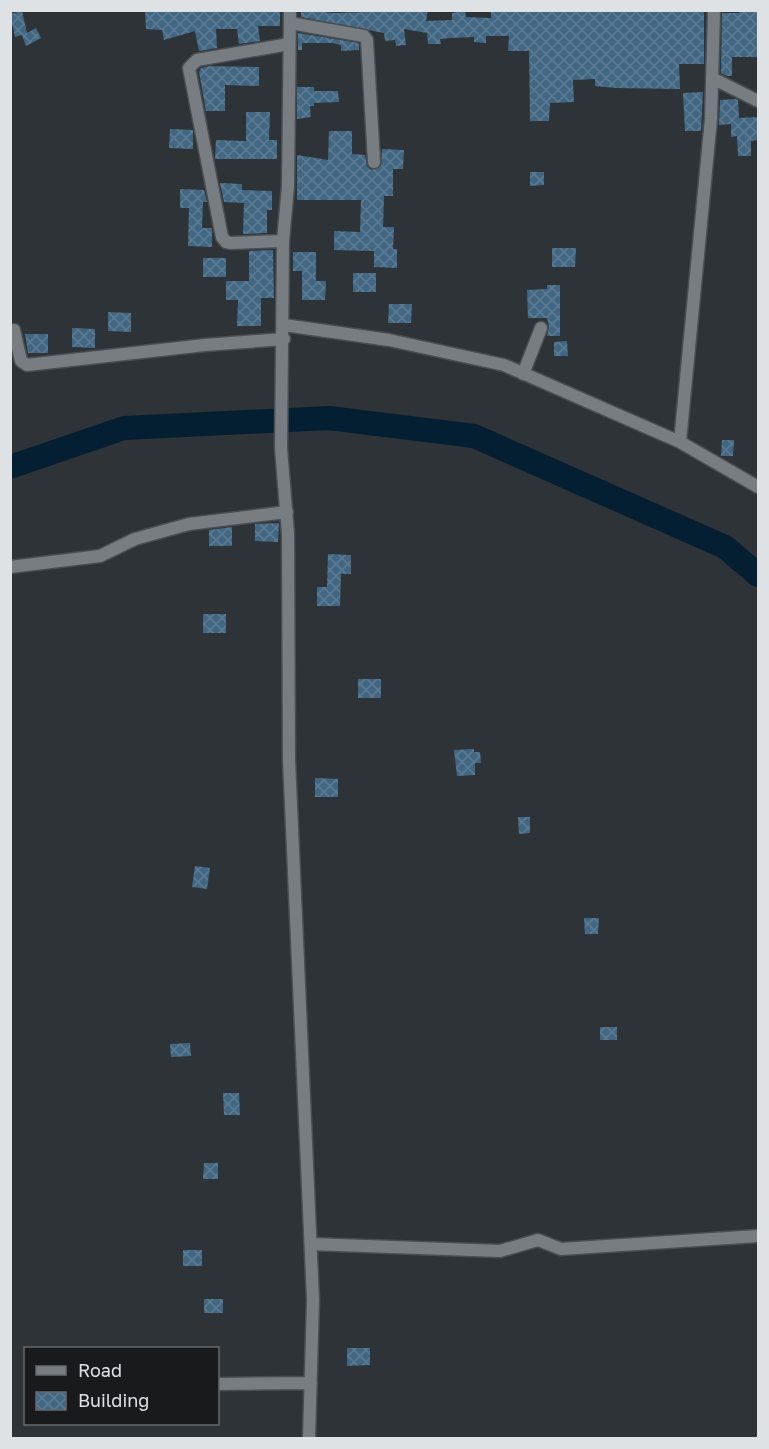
<svg xmlns="http://www.w3.org/2000/svg" width="769" height="1449" font-family="'Golos Text',sans-serif">
  <style>
    .lines { fill: none; stroke-linecap: round; stroke-linejoin: round }
    .river { stroke: #031f31; stroke-width: 24 }
    .building { fill: url(#building-cross-hatch) }
    .street-casing { stroke: #4a4e51; stroke-width: 15 }
    .street { stroke: #787d82; stroke-width: 12 }
  </style>
  <defs>
    <pattern id="building-cross-hatch" width="8" height="8" patternUnits="userSpaceOnUse" patternTransform="scale(1.5)"><rect width="8" height="8" fill="#426783"/><path d="M0 0l8 8M0 8l8-8" fill="none" stroke="#5d7c94"/></pattern>
  </defs>
  <rect width="100%" height="100%" fill="#2e3337"/>
  <g class="lines">
    <path class="river" d="M 10,467 L 124,428 L 329,418 L 474,436 L 725,547 L 758,575"/>
  </g>
  <path class="building" d="M 145,10 L 280,10 L 280,26 L 258,26 L 260,41 L 239,44 L 237,29 L 216,29 L 217,48 L 199,51 L 195,31 L 164,40 L 162,30 L 146,29 Z
    M 301,10 L 335,13 L 428,10 L 426,21 L 452,20 L 452,13 L 465,11 L 466,17 L 491,18 L 491,10 L 704,10 L 704,64 L 679,64 L 680,89 L 616,88 L 595,86 L 595,79 L 573,80 L 574,102 L 550,103 L 549,121 L 530,121 L 529,51 L 508,51 L 509,36 L 486,36 L 486,43 L 474,42 L 474,37 L 450,38 L 440,39 L 441,44 L 428,44 L 427,33 L 404,29 L 406,45 L 396,46 L 395,40 L 385,41 L 384,33 L 301,17 Z
    M 22,11 L 27,33 L 36,28 L 41,38 L 26,46 L 22,35 L 15,37 L 10,14 Z
    M 739,11 L 759,11 L 759,57 L 732,57 L 732,76 L 727,76 L 721,73 L 722,13 L 739,13 Z
    M 298,33 L 359,43 L 359,50 L 341,51 L 341,45 L 332,43 L 302,43 L 302,50 L 298,50 Z
    M 210,66 L 259,67 L 259,86 L 225,85 L 225,111 L 206,111 L 199,72 L 201,68 Z
    M 297,87 L 314,87 L 314,91 L 338,91 L 339,102 L 314,103 L 314,106 L 310,106 L 311,117 L 297,119 Z
    M 703,92 L 701,131 L 685,131 L 683,93 Z
    M 735,99 L 738,100 L 739,118 L 759,117 L 759,140 L 751,141 L 751,156 L 738,156 L 737,136 L 731,137 L 731,124 L 719,125 L 720,100 Z
    M 246,112 L 270,112 L 269,140 L 277,140 L 277,159 L 215,159 L 216,140 L 246,141 Z
    M 170,129 L 193,130 L 193,149 L 169,148 Z
    M 329,131 L 352,131 L 352,154 L 365,155 L 367,166 L 371,170 L 381,166 L 382,149 L 404,150 L 403,169 L 393,169 L 393,196 L 384,196 L 383,227 L 394,227 L 393,249 L 397,249 L 397,268 L 374,267 L 374,251 L 334,250 L 334,231 L 360,232 L 361,200 L 297,200 L 297,155 L 328,160 Z
    M 530,172 L 544,172 L 544,185 L 530,186 Z
    M 220,183 L 242,184 L 242,190 L 272,191 L 272,210 L 267,210 L 267,233 L 243,234 L 244,203 L 224,202 Z
    M 180,189 L 204,190 L 207,202 L 203,202 L 202,228 L 212,228 L 212,247 L 188,246 L 189,208 L 180,208 Z
    M 552,248 L 576,248 L 575,267 L 552,267 Z
    M 273,250 L 274,298 L 261,298 L 261,326 L 237,326 L 238,300 L 226,300 L 226,281 L 249,281 L 249,251 Z
    M 293,252 L 316,252 L 316,281 L 326,281 L 325,300 L 302,300 L 302,271 L 293,271 Z
    M 203,258 L 226,258 L 226,277 L 203,277 Z
    M 353,273 L 376,273 L 376,292 L 353,292 Z
    M 547,285 L 560,285 L 560,336 L 547,336 L 549,327 L 547,318 L 528,318 L 527,290 L 547,289 Z
    M 389,304 L 412,304 L 411,323 L 388,323 Z
    M 108,312 L 131,313 L 131,332 L 108,331 Z
    M 72,328 L 95,329 L 95,348 L 72,347 Z
    M 25,334 L 48,334 L 48,353 L 28,353 Z
    M 567,341 L 568,356 L 554,356 L 554,342 Z
    M 722,440 L 734,440 L 733,456 L 721,456 Z
    M 279,523 L 278,542 L 255,541 L 255,524 Z
    M 232,527 L 232,546 L 209,546 L 209,530 Z
    M 328,554 L 351,555 L 351,574 L 341,574 L 340,606 L 317,606 L 317,587 L 327,587 Z
    M 203,614 L 226,614 L 226,633 L 203,633 Z
    M 358,679 L 381,679 L 381,698 L 358,698 Z
    M 474,749 L 474,752 L 480,752 L 481,763 L 475,763 L 475,775 L 457,776 L 454,750 Z
    M 315,778 L 338,779 L 338,797 L 315,797 Z
    M 518,817 L 530,817 L 530,833 L 519,834 Z
    M 195,866 L 210,868 L 207,889 L 192,887 Z
    M 584,918 L 599,918 L 598,934 L 585,934 Z
    M 600,1027 L 617,1027 L 617,1040 L 600,1040 Z
    M 190,1043 L 191,1056 L 171,1057 L 170,1044 Z
    M 223,1093 L 239,1093 L 240,1115 L 224,1115 Z
    M 204,1163 L 218,1163 L 218,1179 L 203,1179 Z
    M 183,1250 L 202,1250 L 202,1266 L 183,1266 Z
    M 204,1299 L 223,1299 L 223,1313 L 204,1313 Z
    M 347,1348 L 370,1348 L 370,1365 L 347,1366 Z"/>
  <g class="lines">
    <g class="street-casing">
      <path id="street" d="M 290,10 L 288,186 L 283,241 L 281,448 L 288,534 L 289,760 L 313,1300 L 309,1438
        M 290,23 L 364,36 L 367,40 L 374,162
        M 712,78 L 758,101
        M 283,241 L 231,243 L 226,242 L 222,237 L 189,68 L 197,60 L 289,44
        M 284,325 L 389,340 L 504,365 L 680,442 L 758,487
        M 14,330 L 21,361 L 27,365 L 205,345 L 284,339
        M 523,374 L 541,328
        M 680,442 L 711,119 L 714,10
        M 10,567 L 100,556 L 135,539 L 189,524 L 287,512
        M 311,1244 L 500,1251 L 538,1240 L 561,1249 L 758,1236
        M 218,1384 L 311,1383"/>
    </g>
    <use href="#street" class="street"/>
  </g>
  <rect width="769" height="1449" fill="none" stroke="#dee2e4" stroke-width="24"/>
  <rect x="24" y="1347" width="195" height="78" fill="#181a1c" stroke="#676a6c" stroke-width="1.5"/>
  <rect x="36" y="1366" width="30" height="9" fill="#787d82" stroke="#676a6c" stroke-width="1.5"/>
  <text x="78" y="1377" font-size="18" fill="#dee2e4">Road</text>
  <rect x="36" y="1392" width="30" height="18" fill="url(#building-cross-hatch)" stroke="#676a6c" stroke-width="1.5"/>
  <text x="78" y="1407" font-size="18" fill="#dee2e4">Building</text>
</svg>
